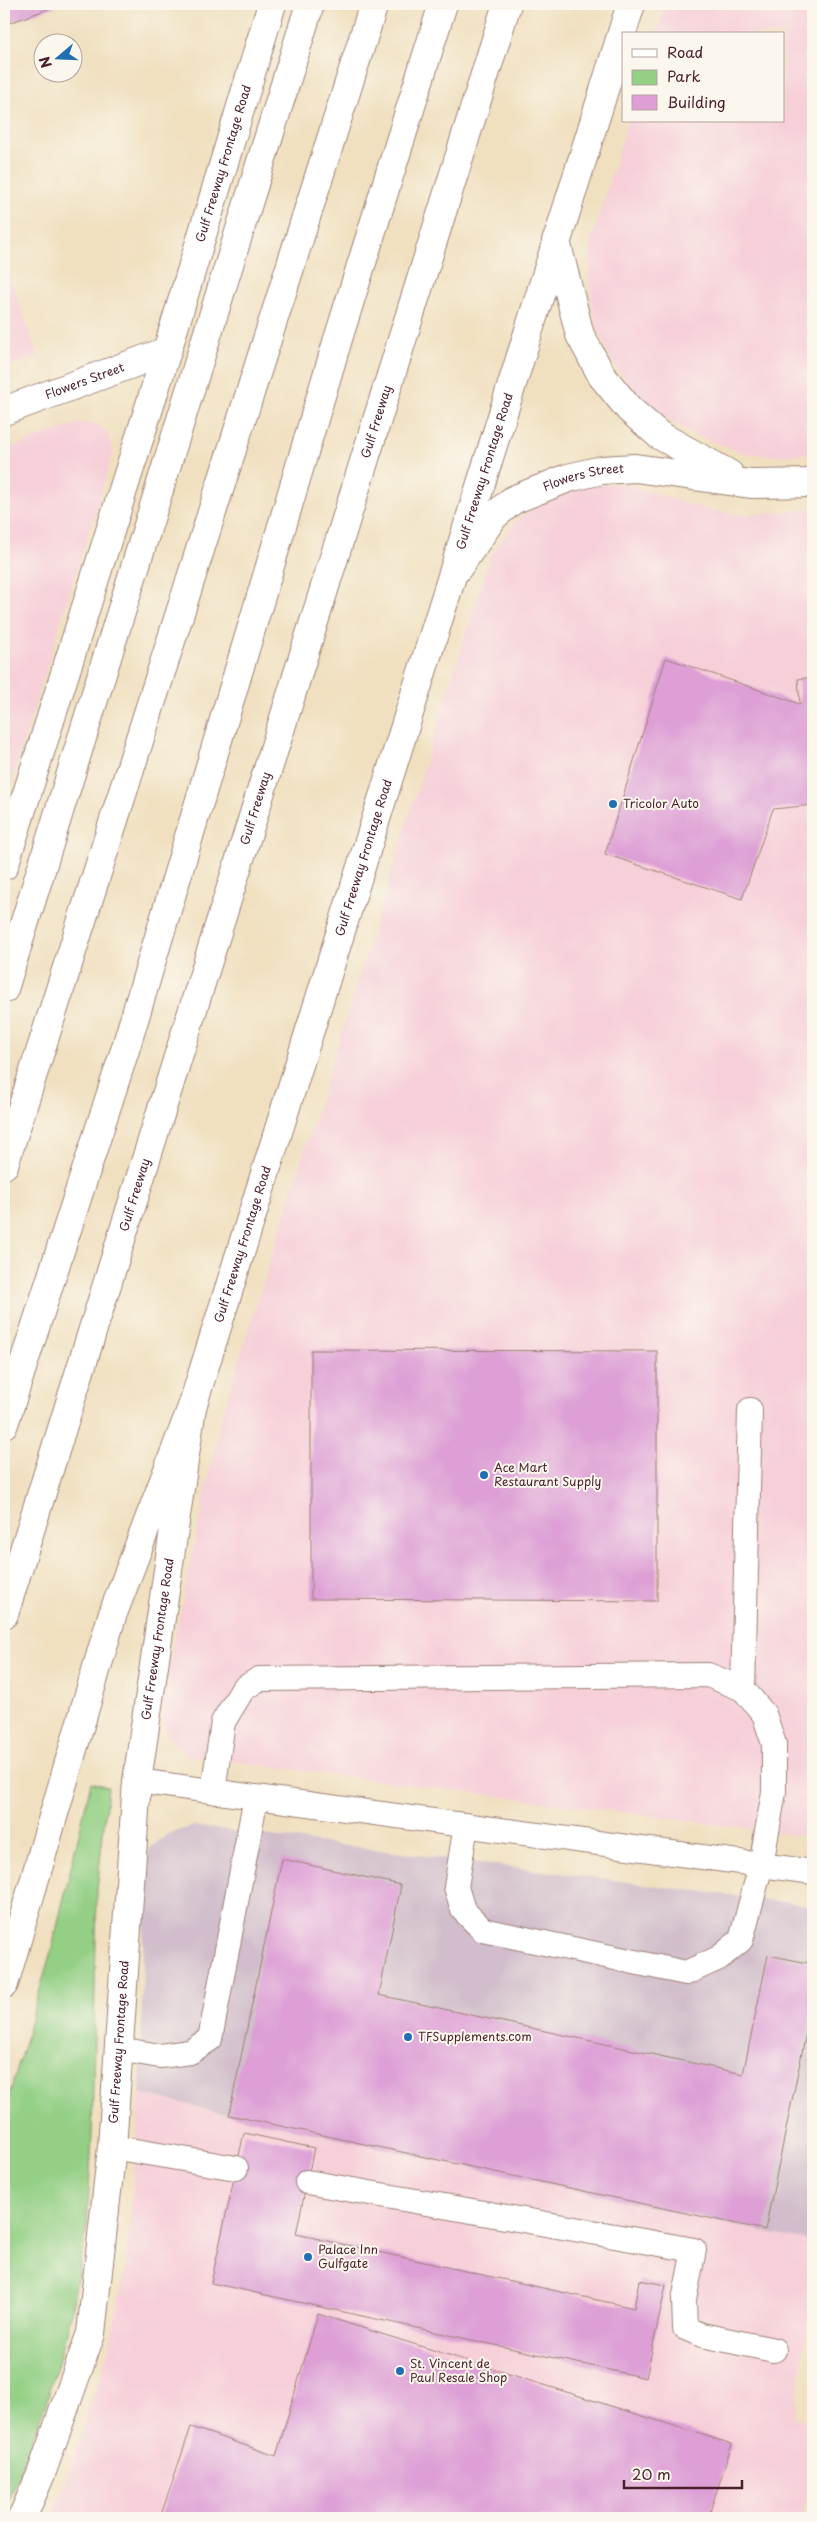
<svg xmlns="http://www.w3.org/2000/svg" width="817" height="2522" font-family="'Playpen Sans',sans-serif">
  <style>
    .built { fill: #f6cfd9 }
    .industrial { fill: #d1bdcb }
    .green { fill: #93cf84; stroke: #6e7758 }
    .building { fill: #dd9fd5 }
    .lines { fill: none; stroke-linecap: round; stroke-linejoin: round }
    .service-casing { stroke: #9d8076; stroke-width: 26 }
    .minor-casing { stroke: #9d8076; stroke-width: 30 }
    .secondary-casing { stroke: #9d8076; stroke-width: 30 }
    .motorway-casing { stroke: #9d8076; stroke-width: 30 }
    .service { stroke: #fff; stroke-width: 24 }
    .minor { stroke: #fff; stroke-width: 28 }
    .secondary { stroke: #fff; stroke-width: 28 }
    .motorway { stroke: #fff; stroke-width: 28 }
    .poi-dot { fill: #1f6fb2; stroke: #fbf7ec; stroke-width: 2 }
    .labels { text-anchor: middle; stroke-width: 4; stroke-linejoin: round; paint-order: stroke }
    .street-label { font-size: 12px; fill: #4a1f2b; stroke: #fbf7ec }
    .poi-label { font-size: 12px; fill: #4a1f2b; stroke: #fbf7ec; text-anchor: start }
  </style>
  <rect width="100%" height="100%" fill="#fbf7ec"/>
  <filter id="ink" filterUnits="userSpaceOnUse"><feTurbulence type="fractalNoise" baseFrequency=".02" numOctaves="2"/><feDisplacementMap in="SourceGraphic" scale="10" xChannelSelector="R" yChannelSelector="G"/><feConvolveMatrix kernelMatrix="1 2 1 2 8 2 1 2 1" color-interpolation-filters="sRGB"/></filter>
  <filter id="wash" filterUnits="userSpaceOnUse"><feTurbulence type="fractalNoise" baseFrequency=".0096" numOctaves="4" result="noise"/><feDisplacementMap in="SourceGraphic" scale="20" xChannelSelector="R" yChannelSelector="G"/><feGaussianBlur stdDeviation="1.12" result="paint"/><feColorMatrix in="noise" values="0 0 0 0 0 0 0 0 0 0 0 0 0 0 0 0 0 1.4 0 .05"/><feComposite in="paint" operator="in"/></filter>
  <g filter="url(#wash)">
    <rect width="100%" height="100%" fill="#f0e0c0"/>
    <path class="built" d="M 665,4 L 813,4 L 813,452 L 787,456 L 747,454 L 699,437 L 669,420 L 638,395 L 612,362 L 596,325 L 588,276 L 591,241 L 628,121 L 783,121 L 783,34 L 656,34 Z
      M 4,261 L 38,356 L 4,368 Z
      M 78,423 L 97,424 L 108,434 L 113,454 L 4,804 L 4,450 Z
      M 623,484 L 712,511 L 749,515 L 813,509 L 813,1837 L 189,1756 L 173,1743 L 163,1725 L 161,1704 L 221,1418 L 490,557 L 516,521 L 549,499 L 585,485 Z
      M 140,2093 L 229,2115 L 813,2242 L 813,2289 L 794,2418 L 813,2421 L 813,2480 L 800,2518 L 49,2518 L 63,2489 L 108,2352 L 126,2266 Z"/>
    <path class="industrial" d="M 194,1826 L 813,1906 L 813,2242 L 229,2115 L 140,2093 L 145,1871 L 150,1848 L 168,1834 Z"/>
    <path class="green" d="M 91,1782 L 108,1787 L 97,1890 L 92,2135 L 87,2226 L 67,2332 L 46,2403 L 4,2511 L 4,2114 L 53,1944 Z"/>
    <g id="blocks">
      <path class="building" d="M 4,4 L 62,4 L 9,23 Z
        M 666,658 L 800,704 L 798,679 L 813,677 L 813,805 L 773,809 L 742,899 L 605,854 Z
        M 311,1350 L 657,1351 L 657,1601 L 311,1599 Z
        M 282,1859 L 401,1885 L 379,1995 L 743,2074 L 768,1955 L 813,1964 L 813,2000 L 765,2230 L 229,2115 Z
        M 244,2133 L 314,2148 L 296,2234 L 634,2308 L 639,2280 L 666,2285 L 646,2378 L 211,2283 Z
        M 318,2314 L 732,2444 L 708,2518 L 160,2518 L 191,2427 L 276,2456 Z"/>
    </g>
  </g>
  <g filter="url(#ink)">
    <use href="#blocks" fill-opacity="0" stroke="#9d8076" stroke-width="1"/>
    <g class="lines">
      <g class="service-casing">
        <path id="service" d="M 743,1689 L 750,1410
          M 137,1781 L 813,1872
          M 213,1791 L 223,1722 L 243,1689 L 259,1679 L 708,1675 L 743,1689 L 764,1714 L 774,1744 L 774,1792 L 761,1865 L 741,1940 L 719,1958 L 686,1973 L 483,1930 L 463,1910 L 456,1887 L 466,1825
          M 118,2049 L 160,2056 L 190,2052 L 210,2039 L 256,1797
          M 112,2147 L 236,2168
          M 307,2182 L 694,2250 L 684,2300 L 685,2328 L 702,2335 L 774,2350"/>
      </g>
      <g class="minor-casing">
        <g id="minor">
          <path d="M 556,241 L 580,335 L 602,376 L 629,409 L 659,435 L 729,474"/>
          <path id="s1" d="M 4,411 L 167,351"/>
          <path id="s2" d="M 457,569 L 494,516 L 513,500 L 568,478 L 602,470 L 635,468 L 751,484 L 813,483"/>
        </g>
      </g>
      <g class="secondary-casing">
        <g id="secondary">
          <path id="s3" d="M 4,866 L 167,351 L 272,4"/>
          <path id="s4" d="M 22,2518 L 41,2474 L 91,2333 L 112,2147 L 137,1781 L 192,1407 L 631,4"/>
        </g>
      </g>
      <g class="motorway-casing">
        <g id="motorway">
          <path d="M 4,989 L 310,4"/>
          <path d="M 4,1165 L 374,4"/>
          <path d="M 4,1424 L 125,1050 L 338,339 L 443,4"/>
          <path id="s5" d="M 4,1614 L 507,4"/>
          <path d="M 4,1984 L 112,1616 L 192,1407"/>
        </g>
      </g>
      <use href="#service" class="service"/>
      <use href="#minor" class="minor"/>
      <use href="#secondary" class="secondary"/>
      <use href="#motorway" class="motorway"/>
    </g>
  </g>
  <g class="poi-dot">
    <circle cx="613" cy="804" r="5"/>
    <circle cx="484" cy="1475" r="5"/>
    <circle cx="408" cy="2037" r="5"/>
    <circle cx="308" cy="2257" r="5"/>
    <circle cx="400" cy="2371" r="5"/>
  </g>
  <g class="labels">
    <g class="street-label">
      <text dy="4" stroke="none"><textPath href="#s3" startOffset="736">Gulf Freeway Frontage Road</textPath></text>
      <text dy="4" stroke="none"><textPath href="#s1" startOffset="86">Flowers Street</textPath></text>
      <text dy="4" stroke="none"><textPath href="#s5" startOffset="1249">Gulf Freeway</textPath></text>
      <text dy="4" stroke="none"><textPath href="#s4" startOffset="2110">Gulf Freeway Frontage Road</textPath></text>
      <text dy="4" stroke="none"><textPath href="#s2" startOffset="164">Flowers Street</textPath></text>
      <text dy="4" stroke="none"><textPath href="#s5" startOffset="844">Gulf Freeway</textPath></text>
      <text dy="4" stroke="none"><textPath href="#s4" startOffset="1705">Gulf Freeway Frontage Road</textPath></text>
      <text dy="4" stroke="none"><textPath href="#s5" startOffset="439">Gulf Freeway</textPath></text>
      <text dy="4" stroke="none"><textPath href="#s4" startOffset="1300">Gulf Freeway Frontage Road</textPath></text>
      <text dy="4" stroke="none"><textPath href="#s4" startOffset="895">Gulf Freeway Frontage Road</textPath></text>
      <text dy="4" stroke="none"><textPath href="#s4" startOffset="490">Gulf Freeway Frontage Road</textPath></text>
    </g>
    <g class="poi-label">
      <text x="623" y="808">Tricolor Auto</text>
      <text x="494" y="1472">Ace Mart<tspan x="494" dy="14">Restaurant Supply</tspan></text>
      <text x="418" y="2041">TFSupplements.com</text>
      <text x="318" y="2254">Palace Inn<tspan x="318" dy="14">Gulfgate</tspan></text>
      <text x="410" y="2368">St. Vincent de<tspan x="410" dy="14">Paul Resale Shop</tspan></text>
    </g>
  </g>
  <rect width="817" height="2522" fill="none" stroke="#fbf7ec" stroke-width="20"/>
  <rect x="622" y="32" width="162" height="90" fill="#fbf7ec" stroke="#b4a19f"/>
  <rect x="632" y="49" width="25" height="8" fill="#ffffff" stroke="#b4a19f"/>
  <text x="667" y="58" font-size="15" fill="#4a1f2b">Road</text>
  <rect x="632" y="70" width="25" height="15" fill="#93cf84" stroke="#b4a19f"/>
  <text x="667" y="82" font-size="15" fill="#4a1f2b">Park</text>
  <rect x="632" y="95" width="25" height="15" fill="#dd9fd5" stroke="#b4a19f"/>
  <text x="667" y="108" font-size="15" fill="#4a1f2b">Building</text>
  <g transform="translate(58 58) rotate(251)"><circle r="24" fill="#fbf7ec" stroke="#b4a19f"/>
  <path d="M0-4L9 19L0 12L-9 19Z" fill="#1f6fb2"/>
  <text y="-8" font-size="14" font-weight="bold" text-anchor="middle" fill="#4a1f2b">N</text>
  </g>
  <path d="M624 2480v8h118v-8" fill="none" stroke="#4a1f2b" stroke-width="2.5"/>
  <text x="632" y="2480" font-size="15" fill="#4a1f2b" stroke="#fbf7ec" stroke-width="4" paint-order="stroke">20 m</text>
</svg>
